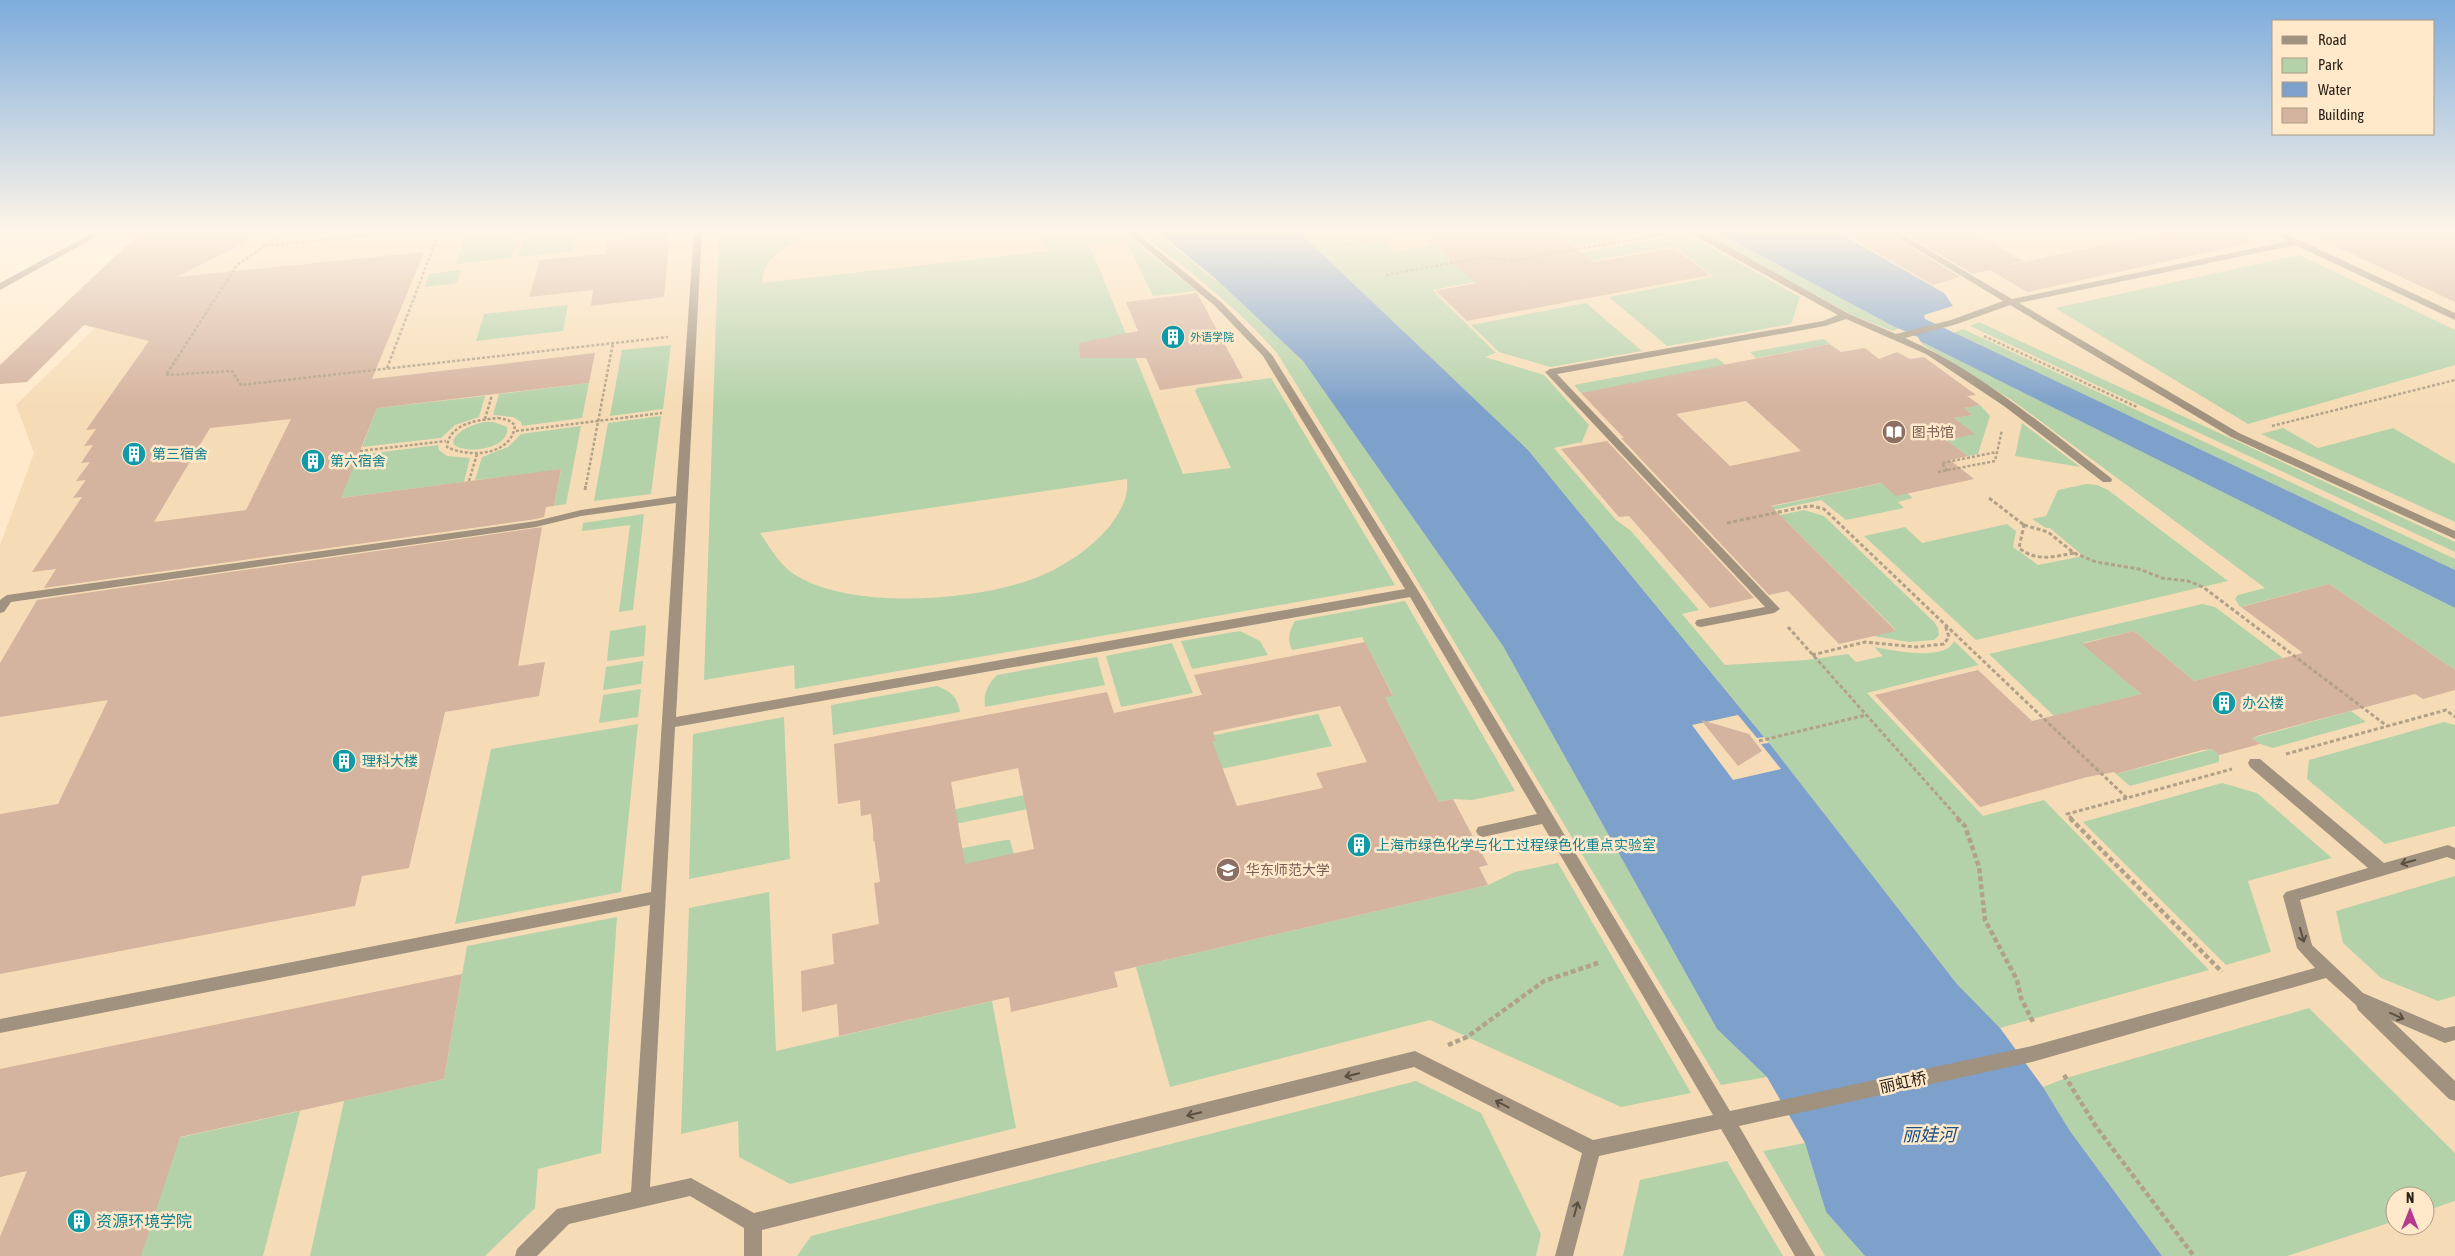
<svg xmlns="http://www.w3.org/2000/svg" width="2455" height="1256" font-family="'Asap Condensed','Noto Sans SC',sans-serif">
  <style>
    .built { fill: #f6dcb6; fill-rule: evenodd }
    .green { fill: #b4d2aa; fill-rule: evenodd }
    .water { fill: #7da1ca }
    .building { fill: #d4b39f; fill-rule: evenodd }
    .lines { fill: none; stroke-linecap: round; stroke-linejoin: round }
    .path-far2 { stroke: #b2a189; stroke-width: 2.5; stroke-dasharray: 3 2; stroke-linecap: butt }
    .path-far1 { stroke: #b2a189; stroke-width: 3; stroke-dasharray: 4 2.5; stroke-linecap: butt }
    .path { stroke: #b2a189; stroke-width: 4.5; stroke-dasharray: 5 3; stroke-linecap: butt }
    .service { fill: #a0927f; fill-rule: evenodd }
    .tertiary { fill: #a0927f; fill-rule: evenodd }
    .oneway { stroke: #5a4f41 }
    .labels { text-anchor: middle; stroke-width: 5; stroke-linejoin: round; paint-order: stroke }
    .far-culture-label { font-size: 11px; fill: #0d838f; stroke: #ffe9ca; text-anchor: start }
    .education-label { font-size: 14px; fill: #785e54; stroke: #ffe9ca; text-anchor: start }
    .culture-label { font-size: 14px; fill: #0d838f; stroke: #ffe9ca; text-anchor: start }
    .near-street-label { font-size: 16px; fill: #2c2318; stroke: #ffe9ca }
    .near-culture-label { font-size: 16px; fill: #0d838f; stroke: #ffe9ca; text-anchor: start }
    .near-water-label { font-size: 18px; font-style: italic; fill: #1b4f83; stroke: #ffe9ca }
  </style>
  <rect width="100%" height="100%" fill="#ffe9ca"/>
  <path class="built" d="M 195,230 L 2455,230 L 2455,1256 L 0,1256 L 0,545 L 34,453 L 16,405 ZM 2395,1196 L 2425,1196 L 2425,1226 L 2395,1226 Z"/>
  <path class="green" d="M 485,230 L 519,230 L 511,258 L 456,264 L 467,232 Z
    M 525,230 L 576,230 L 572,251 L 518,257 Z
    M 581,230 L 655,230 L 655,232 L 579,240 Z
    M 719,230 L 828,230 C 800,240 764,249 762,283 L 1049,251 L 1036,235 L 1026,230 L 1075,230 L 1090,246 L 1183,474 L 1231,468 L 1195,391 L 1197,388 L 1271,378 L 1395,585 L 795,689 L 794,665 L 704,680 ZM 1127,479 C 1129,498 1120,512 1109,527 C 1092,547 1069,563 1045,574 C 985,601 855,611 797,576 C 781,567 770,548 760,533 Z
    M 1077,230 L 1121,230 L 1196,291 L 1153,296 L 1126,241 L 1091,245 Z
    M 1136,230 L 1153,230 L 1215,280 L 1217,280 L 1303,361 L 1503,646 L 1717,1029 L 1767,1077 L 1721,1085 L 1423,590 L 1277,353 C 1235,305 1186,268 1136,230 Z
    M 1297,230 L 1413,230 L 1380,237 L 1395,252 L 1483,235 L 1554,267 L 1432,290 L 1496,353 L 1485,357 L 1544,375 L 1589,425 L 1582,442 L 1554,448 L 1616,520 L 1631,531 L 1699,610 L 1682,614 L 1725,665 L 1806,660 L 1848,654 L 1856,662 L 1883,656 L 1874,647 C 1892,650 1946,662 1954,641 L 1979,665 L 1867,693 L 1983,816 L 2044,800 L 2209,970 L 2000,1028 L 1957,984 L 1764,737 L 1528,450 Z
    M 1556,230 L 1667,230 L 1576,246 Z
    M 1698,230 L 1713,230 L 1891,325 L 1900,328 L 1893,331 L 1852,315 Z
    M 1687,234 L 1800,297 L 1791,324 L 1667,346 L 1609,297 L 1714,277 L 1674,246 L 1561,266 L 1552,258 Z
    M 2300,255 L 2455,330 L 2455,365 L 2248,424 L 2055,308 Z
    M 461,270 L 457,283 L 425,287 L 429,274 Z
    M 1586,303 L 1642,351 L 1550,367 L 1499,352 L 1471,325 Z
    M 568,305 L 563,331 L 476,341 L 484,314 Z
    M 1979,322 L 2455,542 L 2455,552 L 1970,326 Z
    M 1963,329 L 2455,559 L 2455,570 L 1953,333 Z
    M 1824,339 L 1830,344 L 1756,358 L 1750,352 Z
    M 1920,341 L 2455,608 L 2455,670 L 2329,584 L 2240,607 L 2235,599 L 2238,595 L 2265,588 L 2012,400 L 1923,345 Z
    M 671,345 L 663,409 L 610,416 L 622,350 Z
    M 1717,358 L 1727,366 L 1581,393 L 1574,385 Z
    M 589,383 L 582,418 L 522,426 L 521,422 L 513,417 L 493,415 L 499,394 Z
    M 485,396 L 479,417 L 455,425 L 441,438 L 362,447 L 377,408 Z
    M 1980,405 L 1990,416 L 1978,454 L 1968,456 L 1946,440 L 1954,418 L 1973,415 L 1964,408 Z
    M 661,416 L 651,494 L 594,501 L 608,423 Z
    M 484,422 L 494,422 L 507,427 C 511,448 468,455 454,445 L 453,440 C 460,429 472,425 484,422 Z
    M 2022,423 L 2080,467 L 2015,456 Z
    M 581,426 L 566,504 L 554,506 L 561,470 L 475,480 L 482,457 L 508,447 L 521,434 Z
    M 2283,428 L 2318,448 L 2393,428 L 2455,464 L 2455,522 L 2261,434 Z
    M 438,445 L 439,450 L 447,456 L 470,458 L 464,482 L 340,498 L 358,455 Z
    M 1882,483 L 1907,493 L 1913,498 L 1898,502 L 1904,508 L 1846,520 L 1821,500 L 1710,523 L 1704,521 Z
    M 2086,484 L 2097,485 L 2108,490 L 2228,581 L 1976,640 L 1864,536 L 1905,527 L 1922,543 L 2007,524 L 2016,531 L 2013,547 L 2038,565 L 2083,556 L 2050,528 L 2046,528 L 2032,519 L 2046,516 L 2058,490 Z
    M 1804,510 L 1824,516 L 1934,622 L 1938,628 L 1939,635 L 1934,640 L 1909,642 L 1873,636 L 1896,630 L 1785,520 L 1730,526 Z
    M 644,514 L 633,610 L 619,612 L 630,525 L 582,531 L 583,523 Z
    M 1405,601 L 1515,791 L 1472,800 L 1453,799 L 1439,802 L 1385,697 L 1393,695 L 1362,637 L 1292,650 C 1287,639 1289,631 1295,621 Z
    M 2202,604 L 2215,607 L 2283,658 L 2194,681 L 2134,631 L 2083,643 L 2141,694 L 2054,716 L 1989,654 Z
    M 646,625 L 644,656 L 607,661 L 610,631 Z
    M 1240,631 L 1260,641 L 1268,655 L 1192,669 L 1181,641 Z
    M 1172,643 L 1193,693 L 1121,707 L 1106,656 Z
    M 1097,657 L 1105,685 L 985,707 C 983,693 988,684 997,675 Z
    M 643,661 L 641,684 L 603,690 L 606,667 Z
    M 937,686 C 950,691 958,697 960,712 L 833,735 L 831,705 Z
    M 641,689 L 638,717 L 599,723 L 603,695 Z
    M 2351,711 L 2366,722 L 2273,748 L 2260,744 L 2252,738 Z
    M 1318,714 L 1332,746 L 873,841 L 873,826 L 1112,777 L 1210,736 Z
    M 784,717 L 790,859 L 689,879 L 693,734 Z
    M 2444,722 L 2455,725 L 2455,826 L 2385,844 L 2307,779 L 2309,760 Z
    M 638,724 L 621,892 L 455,924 L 491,749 Z
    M 2212,749 L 2219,755 L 2219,762 L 2130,786 L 2116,774 Z
    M 2222,783 L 2257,793 L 2332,858 L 2248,881 L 2271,952 L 2226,965 L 2083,822 Z
    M 1005,840 L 1010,840 L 1016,862 L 957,874 L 953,850 Z
    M 1558,863 L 1691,1093 L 1621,1107 L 1430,1020 L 1170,1087 L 1136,967 L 1488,885 L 1515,872 Z
    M 2455,876 L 2455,996 L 2438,1001 L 2381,978 L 2343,943 L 2336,911 Z
    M 769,892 L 776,1051 L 992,1001 L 1016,1128 L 790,1184 L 739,1157 L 738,1121 L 681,1134 L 689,908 Z
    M 617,917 L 601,1153 L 538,1169 L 535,1208 L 485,1256 L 310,1256 L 344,1101 L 444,1079 L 467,946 Z
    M 2309,1008 L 2455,1153 L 2455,1201 L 2425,1211 L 2425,1196 L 2395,1196 L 2395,1221 L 2287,1256 L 2162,1256 L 2070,1131 L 2043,1087 L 2066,1078 Z
    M 1416,1081 L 1481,1113 L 1541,1234 L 1536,1256 L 797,1256 L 811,1236 Z
    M 300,1111 L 263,1256 L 141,1256 L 141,1146 Z
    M 1805,1143 L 1826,1212 L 1865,1256 L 1825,1256 L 1763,1151 Z
    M 1727,1161 L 1783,1256 L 1623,1256 L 1640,1180 Z"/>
  <path class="water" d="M 1156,230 L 1297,230 L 1528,450 L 1764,737 L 1757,738 L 1738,715 L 1692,725 L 1733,780 L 1781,769 L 1761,744 L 1769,743 L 1957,984 L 2000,1028 L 2043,1087 L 2070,1131 L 2162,1256 L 1865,1256 L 1826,1212 L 1805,1143 L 1767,1077 L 1717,1029 L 1503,646 L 1303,361 L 1217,280 Z
    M 1713,230 L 1834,230 L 1944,293 L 1953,306 L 1924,315 L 1925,319 L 2455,570 L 2455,608 L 1920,341 L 1918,337 L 1891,325 Z"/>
  <path class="building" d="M 143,230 L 269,230 L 177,277 L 424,252 L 372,379 L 595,353 L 589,383 L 377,408 L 341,498 L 561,469 L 554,506 L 546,507 L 544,517 L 536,519 L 44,588 L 56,569 L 32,572 L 82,497 L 73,498 L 86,480 L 76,481 L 90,462 L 81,463 L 93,445 L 84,446 L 96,429 L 86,430 L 149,341 L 84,325 L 27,382 L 0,384 L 0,365 ZM 291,419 L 246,510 L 154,522 L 210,428 Z
    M 642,230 L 670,230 L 664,297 L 591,306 L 593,290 L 529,297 L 540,260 L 605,254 L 606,241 L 641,237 Z
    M 1417,230 L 1553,230 L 1594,262 L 1674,248 L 1710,275 L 1467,321 L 1436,291 L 1476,283 Z
    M 1838,230 L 1883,230 L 1960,277 L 1933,285 Z
    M 1898,230 L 1969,230 L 2023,261 L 2004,266 L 2175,230 L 2248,230 L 2250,243 L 2027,292 L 1990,270 L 1973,274 Z
    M 2300,230 L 2455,230 L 2455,302 Z
    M 1197,293 L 1243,378 L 1160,390 L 1146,358 L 1080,358 L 1079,343 L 1138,331 L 1126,302 Z
    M 1830,344 L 1841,352 L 1865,348 L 1879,359 L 1897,352 L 1910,359 L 1924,357 L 1976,395 L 1967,396 L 1980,405 L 1964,408 L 1973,415 L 1954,418 L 1975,434 L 1946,440 L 1968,456 L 1950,460 L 1974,479 L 1896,496 L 1881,483 L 1771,506 L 1896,631 L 1839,644 L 1788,591 L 1769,595 L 1621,438 L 1624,438 L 1581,393 ZM 1746,401 L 1801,451 L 1730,466 L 1676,414 Z
    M 1607,441 L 1754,598 L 1710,608 L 1629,516 L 1619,517 L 1561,449 Z
    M 542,527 L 518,666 L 545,662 L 539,696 L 445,712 L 409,868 L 362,876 L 355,906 L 0,974 L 0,814 L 58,804 L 108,700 L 0,717 L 0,663 L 37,600 Z
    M 2329,584 L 2455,670 L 2455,690 L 2423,699 L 2415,694 L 2260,735 L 2252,738 L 2260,744 L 2219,755 L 2212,749 L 2202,750 L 2116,774 L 2114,772 L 2087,777 L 1980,807 L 1875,695 L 1978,670 L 2032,721 L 2141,694 L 2082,644 L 2134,631 L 2194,681 L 2303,653 L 2241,607 Z
    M 1365,642 L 1393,696 L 1385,697 L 1439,802 L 1453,799 L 1488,865 L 1479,867 L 1488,885 L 1114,972 L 1118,987 L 1011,1012 L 1009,997 L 839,1036 L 837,1004 L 802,1012 L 801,971 L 834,964 L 832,934 L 879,924 L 874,883 L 880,882 L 871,814 L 861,816 L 860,800 L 838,804 L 834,744 L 1107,692 L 1114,713 L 1202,695 L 1194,675 ZM 1340,706 L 1367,762 L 1316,773 L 1323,788 L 1237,806 L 1212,741 L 1216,741 L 1213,732 ZM 1018,768 L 1034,849 L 965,864 L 951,782 Z
    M 1701,720 L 1749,734 L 1762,751 L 1738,766 Z
    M 462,974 L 444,1079 L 180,1137 L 141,1256 L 0,1256 L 0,1237 L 27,1171 L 0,1177 L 0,1069 Z"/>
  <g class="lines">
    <path class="path-far2" d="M 289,230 L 265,246 L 415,230
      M 1349,244 L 1420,232
      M 265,246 L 237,265 L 166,375 L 232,371 L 241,385 L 668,337
      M 1386,275 L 1484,257 L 1510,261 L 1664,234
      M 1984,336 L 2137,407
      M 387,368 L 440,230
      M 498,418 L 508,420 L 515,425 C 512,456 469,458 447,447 C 449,423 478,420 498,418 Z
      M 485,419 L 492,395
      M 2272,426 L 2455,380
      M 516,431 L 662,413
      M 360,451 L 446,441
      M 1947,471 L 1942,463 L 1997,452
      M 1938,472 L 1995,461 L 2002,430
      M 469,481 L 477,454
      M 586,485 L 613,343"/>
    <path class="path-far1" d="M 585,490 L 586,484
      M 1989,498 L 2024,525
      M 1727,523 L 1803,507 L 1812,506 L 1824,509 L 2127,798 L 2232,769
      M 2024,525 L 2048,532 L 2074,553 C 2053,557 2037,562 2019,548 Z
      M 2074,553 L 2096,562 L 2139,569 L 2162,578 L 2188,581 L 2203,587 L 2387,726
      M 1788,627 L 1959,819
      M 1812,655 L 1865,642 L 1916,647 L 1944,644 L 1949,637 L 1945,625
      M 1759,741 L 1866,715
      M 2286,754 L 2446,710 L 2455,717
      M 2072,819 L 2067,814 L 2127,798"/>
    <path class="path" d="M 1957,818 L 1965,826 L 1979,867 L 1985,920 L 2017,980 L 2021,998 L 2034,1024
      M 2070,818 L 2222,972
      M 1448,1045 L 1467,1037 L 1544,981 L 1601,962
      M 2064,1075 L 2097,1128 L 2194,1256"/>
    <path class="service" d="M 694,230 L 702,230 L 676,717 L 1405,589 L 1263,356 L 1215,306 L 1124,230 L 1133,230 L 1221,302 L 1272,355 L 1419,592 L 1730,1111 L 2032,1046 L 2315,968 L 2297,948 L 2283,896 L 2286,892 L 2368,868 L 2250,767 L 2248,763 L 2250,759 L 2260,759 L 2384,863 L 2448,845 L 2455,848 L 2455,860 L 2447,857 L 2300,900 L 2312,945 L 2363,993 L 2445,1028 L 2455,1026 L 2455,1040 L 2445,1043 L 2391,1020 L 2455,1081 L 2455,1101 L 2449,1099 L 2358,1010 L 2356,1005 L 2326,978 L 2032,1062 L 1739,1126 L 1815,1256 L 1795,1256 L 1721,1129 L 1599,1156 L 1573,1256 L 1555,1256 L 1582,1153 L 1414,1067 L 762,1230 L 762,1256 L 744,1256 L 744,1228 L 690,1196 L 569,1224 L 537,1256 L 515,1256 L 517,1249 L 557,1209 L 631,1192 L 650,905 L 0,1033 L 0,1019 L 651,892 L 676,503 L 581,516 L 536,527 L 11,602 L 4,612 L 0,613 L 0,600 L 7,595 L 536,521 L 581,510 L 676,496 ZM 1410,597 L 1537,814 L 1478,827 L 1476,831 L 1478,835 L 1483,837 L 1542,824 L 1713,1115 L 1593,1140 L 1415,1051 L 754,1213 L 691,1178 L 650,1187 L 675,727 Z
      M 1684,230 L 1695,230 L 1713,238 L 1849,314 L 1896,334 L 1951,320 L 2003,301 L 1885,230 L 1895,230 L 2012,299 L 2288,241 L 2268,230 L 2278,230 L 2455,313 L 2455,320 L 2295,245 L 2019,303 L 2239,433 L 2455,531 L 2455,539 L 2231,437 L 2010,305 L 1957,324 L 1905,338 C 1980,371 2046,428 2111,478 L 2112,480 L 2111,482 L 2103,482 L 2004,406 L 1926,354 L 1846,319 L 1825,326 L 1557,374 L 1780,609 L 1774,613 L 1701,627 L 1697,626 L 1695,623 L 1697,620 L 1765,607 L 1545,372 L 1550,369 L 1823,321 L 1838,315 Z"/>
    <path class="tertiary" d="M 98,230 L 108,230 L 0,290 L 0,283 Z"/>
  </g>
  <defs><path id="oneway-shaft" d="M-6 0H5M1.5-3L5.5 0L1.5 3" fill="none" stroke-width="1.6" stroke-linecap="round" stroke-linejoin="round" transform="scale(1.25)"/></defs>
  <g class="oneway">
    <use href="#oneway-shaft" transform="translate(2408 862) rotate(164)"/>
    <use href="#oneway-shaft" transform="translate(2302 935) rotate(74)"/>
    <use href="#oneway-shaft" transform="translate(2397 1016) rotate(24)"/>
    <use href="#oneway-shaft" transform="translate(1352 1075) rotate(166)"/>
    <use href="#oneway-shaft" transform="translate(1502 1104) rotate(-153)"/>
    <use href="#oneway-shaft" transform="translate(1194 1114) rotate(166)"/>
    <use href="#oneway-shaft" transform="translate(1576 1209) rotate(-75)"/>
  </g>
  <linearGradient id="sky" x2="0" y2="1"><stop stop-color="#7dacdc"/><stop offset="0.57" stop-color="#fff5e7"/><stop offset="1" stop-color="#fff5e7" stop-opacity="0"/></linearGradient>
  <rect width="2455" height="406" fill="url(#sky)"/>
  <defs>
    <g id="building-disc" transform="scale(1.25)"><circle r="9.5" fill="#0f9aa8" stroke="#ffe9ca"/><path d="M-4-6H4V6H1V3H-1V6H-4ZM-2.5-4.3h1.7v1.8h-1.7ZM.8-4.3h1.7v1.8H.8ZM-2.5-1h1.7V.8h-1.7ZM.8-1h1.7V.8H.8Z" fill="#fff"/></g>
    <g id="library-disc" transform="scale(1.25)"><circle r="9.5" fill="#8d6e63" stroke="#ffe9ca"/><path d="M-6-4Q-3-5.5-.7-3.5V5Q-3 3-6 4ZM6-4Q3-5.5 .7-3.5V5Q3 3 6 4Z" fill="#fff"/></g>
    <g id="university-disc" transform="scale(1.25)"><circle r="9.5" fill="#8d6e63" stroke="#ffe9ca"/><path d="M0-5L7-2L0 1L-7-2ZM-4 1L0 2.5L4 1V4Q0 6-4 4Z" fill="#fff"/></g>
  </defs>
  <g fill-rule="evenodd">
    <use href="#building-disc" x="1173" y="337"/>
    <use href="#library-disc" x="1894" y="432"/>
    <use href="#building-disc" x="134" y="454"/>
    <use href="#building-disc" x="313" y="461"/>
    <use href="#building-disc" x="2224" y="703"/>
    <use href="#building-disc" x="344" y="761"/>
    <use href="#building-disc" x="1359" y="845"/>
    <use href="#university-disc" x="1228" y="870"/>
    <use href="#building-disc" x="79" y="1221"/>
  </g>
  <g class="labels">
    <g class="far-culture-label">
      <text x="1190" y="341">外语学院</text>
    </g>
    <g class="education-label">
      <text x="1912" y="437">图书馆</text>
      <text x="1246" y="875">华东师范大学</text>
    </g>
    <g class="culture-label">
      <text x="152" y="459">第三宿舍</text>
      <text x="330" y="466">第六宿舍</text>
      <text x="2242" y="708">办公楼</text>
      <text x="362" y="766">理科大楼</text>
      <text x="1376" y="850">上海市绿色化学与化工过程绿色化重点实验室</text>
    </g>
    <g class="near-street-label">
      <text transform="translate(1903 1082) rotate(-12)" y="6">丽虹桥</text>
    </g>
    <g class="near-culture-label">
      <text x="96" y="1227">资源环境学院</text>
    </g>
    <g class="near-water-label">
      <text x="1929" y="1141">丽娃河</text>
    </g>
  </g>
  <rect x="2272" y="20" width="162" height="115" fill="#ffe9ca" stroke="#ab9a83"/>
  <rect x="2282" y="36" width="25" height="8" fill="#a0927f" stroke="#ab9a83"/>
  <text x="2318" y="45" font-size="15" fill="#2c2318">Road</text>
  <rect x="2282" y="58" width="25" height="15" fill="#b4d2aa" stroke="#ab9a83"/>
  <text x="2318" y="70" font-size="15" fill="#2c2318">Park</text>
  <rect x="2282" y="82" width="25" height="15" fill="#7da1ca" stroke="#ab9a83"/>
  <text x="2318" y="95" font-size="15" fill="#2c2318">Water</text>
  <rect x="2282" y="108" width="25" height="15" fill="#d4b39f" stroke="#ab9a83"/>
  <text x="2318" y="120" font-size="15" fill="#2c2318">Building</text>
  <g transform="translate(2410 1211)"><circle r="24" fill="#ffe9ca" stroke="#ab9a83"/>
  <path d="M0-4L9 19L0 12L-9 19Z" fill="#b53a8c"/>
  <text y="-8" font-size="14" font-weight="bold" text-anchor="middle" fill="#2c2318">N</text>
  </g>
</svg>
